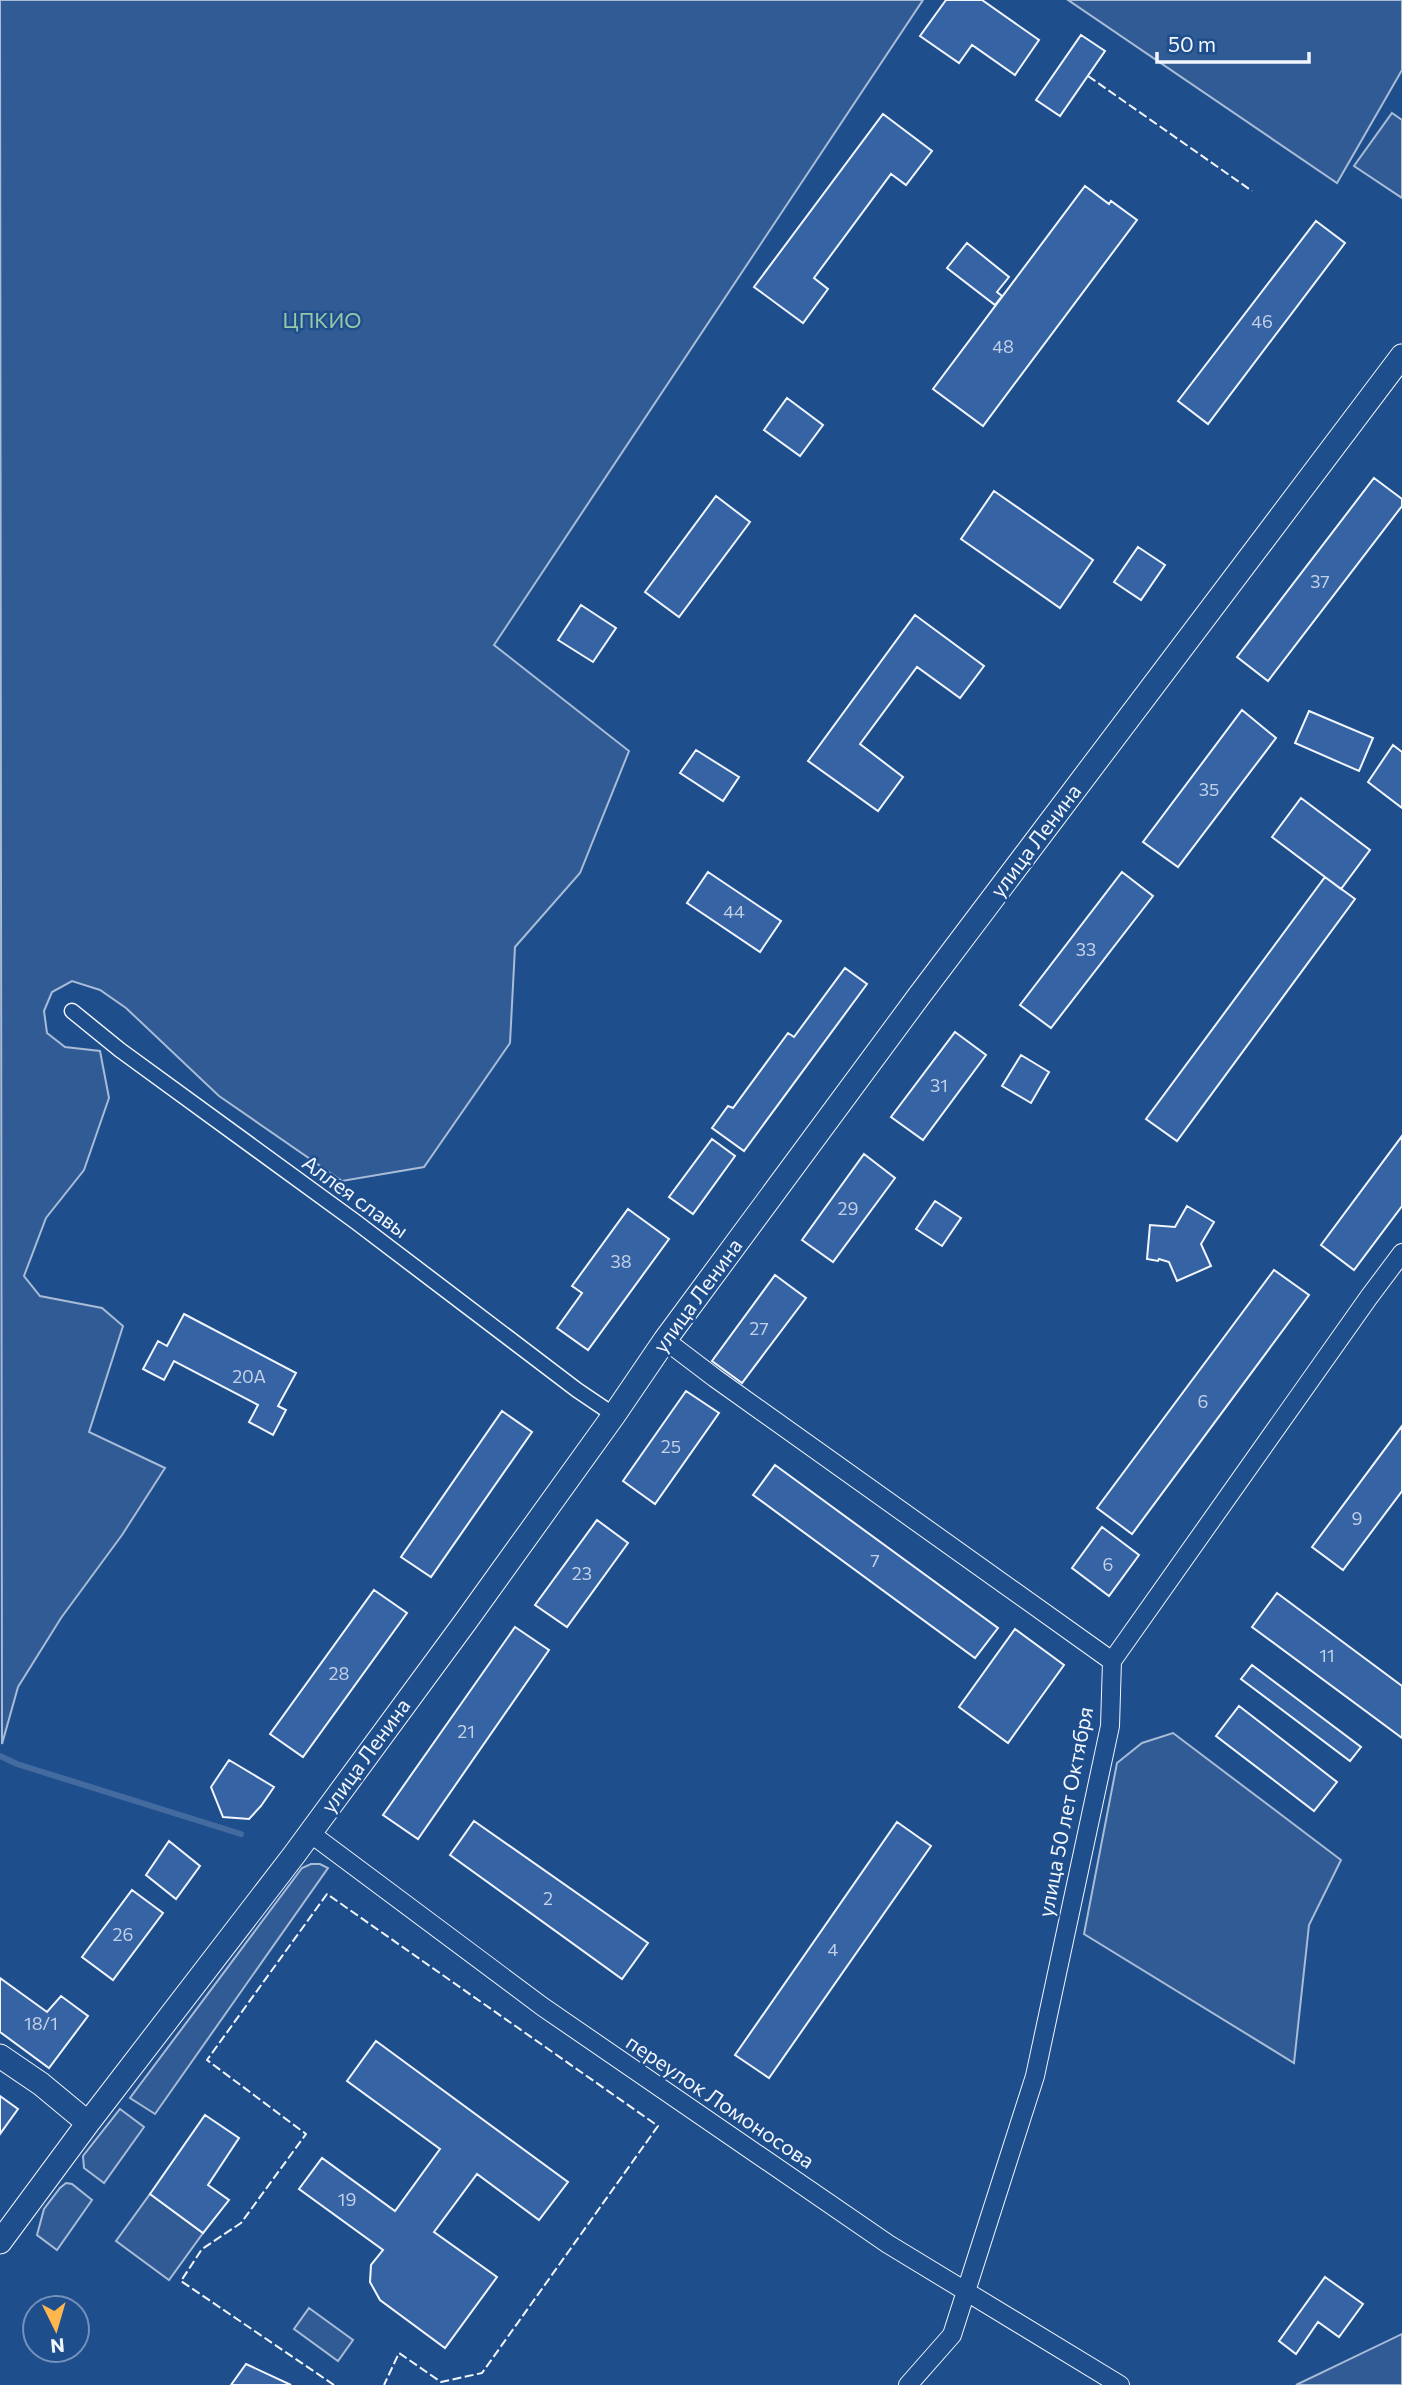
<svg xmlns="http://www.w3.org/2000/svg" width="1402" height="2385" font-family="Commissioner,sans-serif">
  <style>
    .built { fill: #305b95; stroke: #a8bbd7; stroke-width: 2 }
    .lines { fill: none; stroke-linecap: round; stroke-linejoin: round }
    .stream { stroke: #446ba0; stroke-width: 6 }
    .building { fill: #3563a3; stroke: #f2f6ff; stroke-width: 2 }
    .pedestrian-casing { stroke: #f2f6ff; stroke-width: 17 }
    .minor-casing { stroke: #f2f6ff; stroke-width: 20 }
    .tertiary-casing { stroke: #f2f6ff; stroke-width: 25 }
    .pedestrian { stroke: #1f4e8c; stroke-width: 14 }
    .minor { stroke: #1f4e8c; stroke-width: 18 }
    .tertiary { stroke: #1f4e8c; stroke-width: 23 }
    .fence { stroke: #f2f6ff; stroke-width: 2; stroke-dasharray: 9 3.5; stroke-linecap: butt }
    .labels { text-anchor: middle; stroke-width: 5; stroke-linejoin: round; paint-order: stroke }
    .number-label { font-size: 18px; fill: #c3d1e8 }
    .park-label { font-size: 21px; fill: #97c8a6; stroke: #1f4e8c }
    .street-label { font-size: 21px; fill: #f2f6ff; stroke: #1f4e8c }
  </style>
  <rect width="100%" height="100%" fill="#1f4e8c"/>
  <path class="built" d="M 0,0 L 923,0 L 494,645 L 629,751 L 580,873 L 515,947 L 510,1043 L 424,1167 L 342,1181 L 219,1096 L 126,1008 L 100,990 L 72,981 L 52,992 L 44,1011 L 47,1033 L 65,1047 L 100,1051 L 109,1098 L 84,1170 L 46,1218 L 24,1276 L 40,1296 L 102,1308 L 123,1326 L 89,1432 L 165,1468 L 122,1535 L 61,1618 L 18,1687 L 2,1744 Z
    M 1068,0 L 1402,0 L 1402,70 L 1337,183 Z
    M 1392,113 L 1402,120 L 1402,198 L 1354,166 Z
    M 1173,1733 L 1341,1860 L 1309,1925 L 1294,2063 L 1084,1934 L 1117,1763 L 1142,1743 Z
    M 311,1864 L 320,1864 L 328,1868 L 155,2114 L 130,2098 L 302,1868 Z
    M 120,2109 L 144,2127 L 104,2183 L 84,2168 L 83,2156 Z
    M 66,2183 L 72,2184 L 92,2200 L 57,2250 L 37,2235 L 44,2209 L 60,2188 Z
    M 150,2194 L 203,2233 L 169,2280 L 116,2241 Z
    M 309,2308 L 353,2340 L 338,2361 L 294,2329 Z
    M 1402,2334 L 1402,2385 L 1296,2385 Z"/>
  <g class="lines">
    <path class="stream" d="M 0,1756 L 17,1764 L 241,1834"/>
  </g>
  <path class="building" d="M 946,0 L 982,0 L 1039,40 L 1015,75 L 972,45 L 959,63 L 920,36 Z
    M 1081,35 L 1105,51 L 1060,116 L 1036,100 Z
    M 883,114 L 932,151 L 906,185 L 891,174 L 814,278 L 828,289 L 803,323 L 754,287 Z
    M 1085,186 L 1109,204 L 1111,201 L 1137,220 L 983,426 L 933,389 Z
    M 1316,221 L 1345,243 L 1208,424 L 1178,401 Z
    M 967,243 L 1009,277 L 997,292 L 1002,296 L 995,305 L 947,268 Z
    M 787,398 L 823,425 L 800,456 L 764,430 Z
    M 1374,478 L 1402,499 L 1402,506 L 1268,681 L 1237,657 Z
    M 994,491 L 1093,560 L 1060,608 L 961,539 Z
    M 716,496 L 750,522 L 679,617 L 645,592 Z
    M 1138,547 L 1165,565 L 1141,600 L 1114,582 Z
    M 581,605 L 616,628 L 593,662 L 558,640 Z
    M 915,615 L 984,666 L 960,698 L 917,667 L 860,744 L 903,777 L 878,811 L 808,761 Z
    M 1242,710 L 1276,738 L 1178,867 L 1143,842 Z
    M 1309,711 L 1373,738 L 1359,771 L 1295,743 Z
    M 1393,745 L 1402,752 L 1402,808 L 1368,782 Z
    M 696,750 L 739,777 L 723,801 L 680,773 Z
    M 1301,798 L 1370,850 L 1341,889 L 1272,837 Z
    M 708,872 L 781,921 L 760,952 L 687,903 Z
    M 1122,872 L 1153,896 L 1051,1028 L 1020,1005 Z
    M 1325,877 L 1355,899 L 1177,1141 L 1146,1119 Z
    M 845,968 L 867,984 L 744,1151 L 712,1128 L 728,1106 L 733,1108 L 788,1033 L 794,1037 Z
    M 955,1032 L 986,1055 L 923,1140 L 891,1117 Z
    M 1021,1055 L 1049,1072 L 1031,1103 L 1002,1086 Z
    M 1402,1136 L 1402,1206 L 1354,1270 L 1321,1245 Z
    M 712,1139 L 735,1156 L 693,1214 L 669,1197 Z
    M 864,1154 L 895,1178 L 833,1262 L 802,1240 Z
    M 935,1201 L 961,1218 L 942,1246 L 916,1229 Z
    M 1187,1206 L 1214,1222 L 1201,1244 L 1211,1266 L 1177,1281 L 1169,1262 L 1159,1259 L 1158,1261 L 1147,1259 L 1150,1225 L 1175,1227 Z
    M 628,1209 L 669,1239 L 588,1350 L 557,1328 L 582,1293 L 572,1286 Z
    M 1274,1270 L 1309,1295 L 1132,1534 L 1097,1508 Z
    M 775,1275 L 806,1298 L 742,1383 L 712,1361 Z
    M 184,1314 L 296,1373 L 278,1406 L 286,1410 L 273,1435 L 249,1422 L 258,1405 L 174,1361 L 164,1380 L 143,1369 L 158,1341 L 167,1346 Z
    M 686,1391 L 719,1413 L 655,1504 L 623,1481 Z
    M 502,1411 L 532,1432 L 431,1577 L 401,1557 Z
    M 1402,1426 L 1402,1491 L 1343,1570 L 1312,1547 Z
    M 775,1465 L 998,1628 L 975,1658 L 753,1495 Z
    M 597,1520 L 628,1543 L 567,1627 L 535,1605 Z
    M 1102,1527 L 1139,1555 L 1109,1596 L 1072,1568 Z
    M 374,1590 L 407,1613 L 303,1757 L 270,1734 Z
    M 1277,1593 L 1402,1686 L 1402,1738 L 1252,1627 Z
    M 515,1627 L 549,1650 L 418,1839 L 383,1815 Z
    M 1015,1629 L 1064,1665 L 1008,1743 L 959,1707 Z
    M 1252,1665 L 1361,1747 L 1350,1761 L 1241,1679 Z
    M 1239,1706 L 1337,1782 L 1314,1811 L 1216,1736 Z
    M 229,1760 L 274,1787 L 261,1806 L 249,1819 L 223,1817 L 211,1787 Z
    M 474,1821 L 648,1943 L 622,1979 L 450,1855 Z
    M 897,1822 L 931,1846 L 769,2078 L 735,2055 Z
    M 169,1841 L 200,1866 L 176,1899 L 146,1875 Z
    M 132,1890 L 163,1913 L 113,1980 L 82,1957 Z
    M 0,1978 L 47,2012 L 61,1996 L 88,2016 L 49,2068 L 0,2032 Z
    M 376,2041 L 568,2182 L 539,2220 L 477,2174 L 434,2232 L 497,2277 L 445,2348 L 380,2300 L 370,2282 L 371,2265 L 383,2250 L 299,2189 L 322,2158 L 395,2211 L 440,2149 L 347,2081 Z
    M 0,2096 L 18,2109 L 0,2134 Z
    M 205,2115 L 239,2138 L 208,2185 L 229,2200 L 203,2233 L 150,2194 Z
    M 1325,2277 L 1363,2304 L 1339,2337 L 1318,2322 L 1296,2354 L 1279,2341 Z
    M 246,2364 L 291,2385 L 231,2385 Z"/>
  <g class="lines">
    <g class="pedestrian-casing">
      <path id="pedestrian" d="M 72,1011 L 120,1050 L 356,1222 L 577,1390 L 614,1415"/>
    </g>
    <g class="minor-casing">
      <path id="minor" d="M 665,1340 L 715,1378 L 1112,1661
        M 310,1833 L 543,2007 L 888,2244 L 1120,2385
        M 908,2385 L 952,2335 L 1035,2076 L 1110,1726 L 1112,1661 L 1369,1297 L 1402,1253"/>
    </g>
    <g class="tertiary-casing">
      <path id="tertiary" d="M 0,2056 L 41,2084 L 88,2123
        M 0,2242 L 88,2123 L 294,1855 L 466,1621 L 614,1415 L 665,1340 L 919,996 L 1402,356"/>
    </g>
    <use href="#pedestrian" class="pedestrian"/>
    <use href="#minor" class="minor"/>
    <use href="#tertiary" class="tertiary"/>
    <path class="fence" d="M 1088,76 L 1252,191
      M 334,2385 L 181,2281 L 202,2249 L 241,2223 L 306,2134 L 207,2060 L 327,1894 L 658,2126 L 482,2373 L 441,2382 L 399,2353 L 384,2385"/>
  </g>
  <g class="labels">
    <g class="number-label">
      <text x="1262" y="328">46</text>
      <text x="1003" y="353">48</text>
      <text x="1320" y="588">37</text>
      <text x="1209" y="796">35</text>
      <text x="734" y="918">44</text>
      <text x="1086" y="956">33</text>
      <text x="939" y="1092">31</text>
      <text x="848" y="1215">29</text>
      <text x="621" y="1268">38</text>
      <text x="759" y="1335">27</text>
      <text x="249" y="1383">20А</text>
      <text x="1203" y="1408">6</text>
      <text x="671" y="1453">25</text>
      <text x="1357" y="1525">9</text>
      <text x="875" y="1567">7</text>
      <text x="1108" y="1571">6</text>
      <text x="582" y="1580">23</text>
      <text x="1327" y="1662">11</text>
      <text x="339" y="1680">28</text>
      <text x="466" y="1738">21</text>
      <text x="548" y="1905">2</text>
      <text x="123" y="1941">26</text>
      <text x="833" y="1956">4</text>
      <text x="41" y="2030">18/1</text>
      <text x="347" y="2206">19</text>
    </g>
    <g class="park-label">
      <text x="322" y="328">ЦПКИО</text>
    </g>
    <g class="street-label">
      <text transform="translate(1036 841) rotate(-53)" y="7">улица Ленина</text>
      <text transform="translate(355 1197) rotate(36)" y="7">Аллея славы</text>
      <text transform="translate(698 1296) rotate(-54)" y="7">улица Ленина</text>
      <text transform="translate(366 1756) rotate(-54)" y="7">улица Ленина</text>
      <text transform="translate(1066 1812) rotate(-79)" y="7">улица 50 лет Октября</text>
      <text transform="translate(720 2102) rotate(34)" y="7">переулок Ломоносова</text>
    </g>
  </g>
  <g transform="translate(56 2329) rotate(175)"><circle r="33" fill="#1f4e8c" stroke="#7391ba" stroke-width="2"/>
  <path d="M0-5L12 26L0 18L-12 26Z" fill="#ffb74d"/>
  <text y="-10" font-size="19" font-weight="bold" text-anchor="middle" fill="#f2f6ff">N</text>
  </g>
  <path d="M1157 52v10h152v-10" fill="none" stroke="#f2f6ff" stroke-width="3.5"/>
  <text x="1168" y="52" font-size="21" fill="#f2f6ff" stroke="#1f4e8c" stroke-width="5" paint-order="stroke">50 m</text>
</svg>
